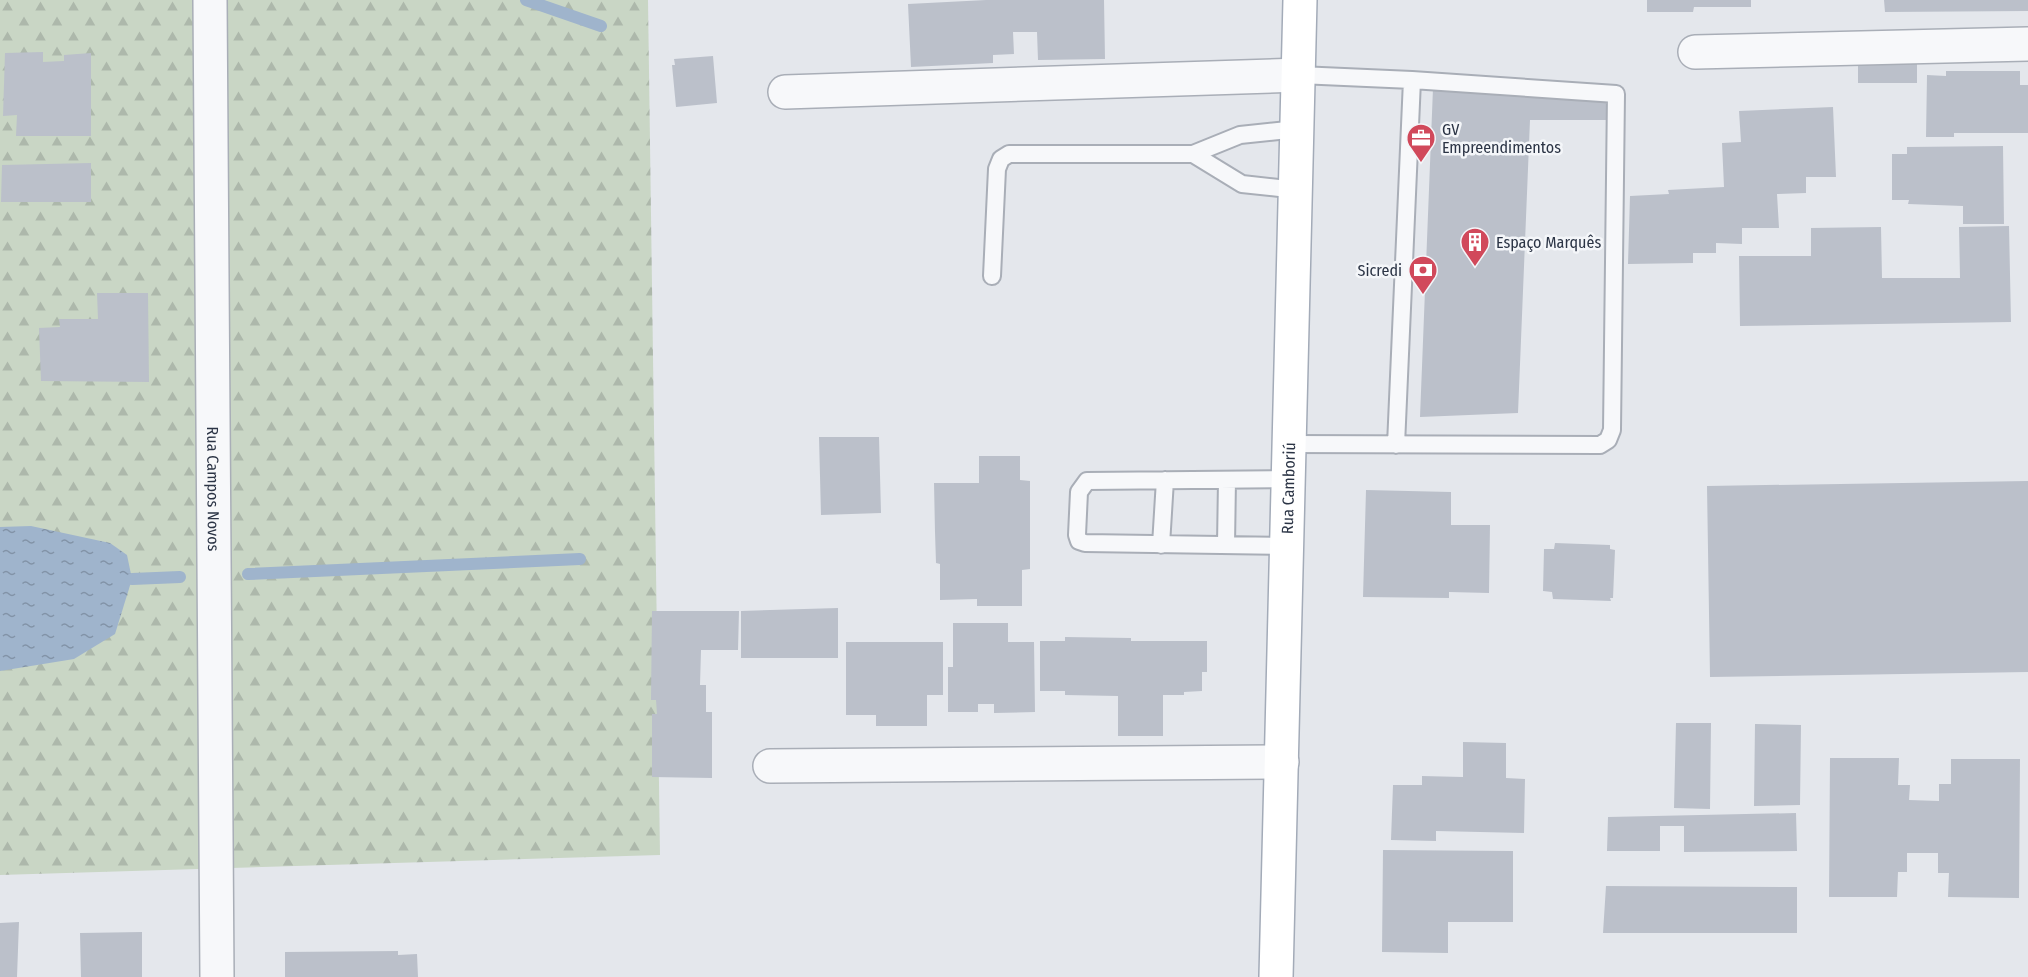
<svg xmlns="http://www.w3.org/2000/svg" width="2028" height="977" font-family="'Fira Sans Condensed',sans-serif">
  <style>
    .forest { fill: url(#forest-firs) }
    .water { fill: url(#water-ripples) }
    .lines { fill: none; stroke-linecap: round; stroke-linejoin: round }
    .stream { stroke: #9fb4cc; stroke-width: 12 }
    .building { fill: #bbc0ca }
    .service-casing { stroke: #a9aeb7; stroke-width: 20 }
    .minor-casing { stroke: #a9aeb7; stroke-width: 36 }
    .primary-casing { stroke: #a3abb8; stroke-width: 36 }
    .service { stroke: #f7f8fa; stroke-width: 16 }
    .minor { stroke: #f7f8fa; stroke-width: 33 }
    .primary { stroke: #fff; stroke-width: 33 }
    .labels { text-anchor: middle; stroke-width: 5; stroke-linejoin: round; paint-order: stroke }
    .poi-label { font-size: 16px; fill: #2b3445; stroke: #f4f6f9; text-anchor: start }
    .street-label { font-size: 16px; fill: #2b3445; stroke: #f4f6f9 }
  </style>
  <defs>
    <pattern id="forest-firs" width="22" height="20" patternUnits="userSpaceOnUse" patternTransform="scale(1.5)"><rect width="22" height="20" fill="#c9d6c5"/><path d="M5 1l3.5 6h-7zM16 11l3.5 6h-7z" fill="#adb8ab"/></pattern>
    <pattern id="water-ripples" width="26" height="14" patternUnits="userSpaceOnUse" patternTransform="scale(1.5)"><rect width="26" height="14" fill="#9fb4cc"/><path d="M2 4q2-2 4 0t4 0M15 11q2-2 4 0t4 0" fill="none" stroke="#8293a7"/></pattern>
  </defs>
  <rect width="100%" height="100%" fill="#e4e7ec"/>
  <path class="forest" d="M 0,0 L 648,0 L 660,855 L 0,875 Z"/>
  <path class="water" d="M 31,526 L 110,543 L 127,555 L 132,579 L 115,634 L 74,659 L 0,671 L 0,527 Z"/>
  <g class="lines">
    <path class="stream" d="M 526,0 L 601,26
      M 248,574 L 580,559
      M 132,579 L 180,577"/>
  </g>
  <path class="building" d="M 986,0 L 1104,0 L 1105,59 L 1038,60 L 1037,32 L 1013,32 L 1014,54 L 993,55 L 993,63 L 911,67 L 908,4 Z
    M 1647,0 L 1751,0 L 1751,7 L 1694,7 L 1693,12 L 1647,12 Z
    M 1884,0 L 2028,0 L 2028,11 L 1885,12 Z
    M 43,52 L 43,62 L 64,61 L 64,55 L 91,53 L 91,136 L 16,136 L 17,115 L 3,116 L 5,53 Z
    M 1917,55 L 1917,83 L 1858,83 L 1858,57 Z
    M 713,56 L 717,103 L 676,107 L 672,65 L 675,65 L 674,59 Z
    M 1946,71 L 2020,71 L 2020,85 L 2028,85 L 2028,133 L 1954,133 L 1954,137 L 1926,137 L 1927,75 L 1946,76 Z
    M 1433,88 L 1606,93 L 1606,120 L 1530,120 L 1518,413 L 1420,417 Z
    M 1833,107 L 1836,177 L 1806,177 L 1806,193 L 1777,194 L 1779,228 L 1742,228 L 1742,244 L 1716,243 L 1716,253 L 1693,253 L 1693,263 L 1628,264 L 1630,196 L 1669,194 L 1668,190 L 1724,187 L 1722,143 L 1741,142 L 1739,111 Z
    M 2003,146 L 2004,224 L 1963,224 L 1963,206 L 1908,204 L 1909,200 L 1892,200 L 1892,154 L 1907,154 L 1907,147 Z
    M 91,163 L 91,202 L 1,202 L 2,165 Z
    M 2009,226 L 2011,322 L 1740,326 L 1739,256 L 1811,256 L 1811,228 L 1881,227 L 1882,278 L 1960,278 L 1959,227 Z
    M 97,293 L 148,293 L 149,382 L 41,381 L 39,328 L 60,327 L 59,319 L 98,319 Z
    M 819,437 L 879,437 L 881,513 L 821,515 Z
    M 979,456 L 1020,456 L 1020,480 L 1030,481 L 1030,569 L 1022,570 L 1022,606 L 977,606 L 977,599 L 940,600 L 940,564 L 936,563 L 935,532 L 934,483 L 979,483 Z
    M 2028,481 L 2028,672 L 1710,677 L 1707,486 Z
    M 1366,490 L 1451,492 L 1451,525 L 1490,525 L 1489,593 L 1449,592 L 1449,598 L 1363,597 Z
    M 1555,543 L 1610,545 L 1610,549 L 1615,550 L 1613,598 L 1610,598 L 1611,601 L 1553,599 L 1552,592 L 1543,591 L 1544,549 L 1554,549 Z
    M 838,608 L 838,658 L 741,658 L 741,611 Z
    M 652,611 L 739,611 L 738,650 L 701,650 L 700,685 L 706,685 L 706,712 L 712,712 L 712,778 L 652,777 L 652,714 L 657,714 L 656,700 L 651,700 Z
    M 953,623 L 1008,623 L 1008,642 L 1034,642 L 1035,712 L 994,713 L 994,704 L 978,704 L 978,712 L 948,712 L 948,667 L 953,667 Z
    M 1065,637 L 1131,638 L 1131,641 L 1207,641 L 1207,672 L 1202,672 L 1202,691 L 1184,692 L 1184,695 L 1163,695 L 1163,736 L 1118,736 L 1118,696 L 1065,695 L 1065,691 L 1040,691 L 1040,641 L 1065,641 Z
    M 846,642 L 943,642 L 943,695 L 927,695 L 927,726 L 876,726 L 876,715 L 846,715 Z
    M 1676,723 L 1711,723 L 1710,809 L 1674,808 Z
    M 1755,724 L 1801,725 L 1800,805 L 1754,806 Z
    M 1463,742 L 1506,743 L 1506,778 L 1525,779 L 1524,833 L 1436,831 L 1436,841 L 1391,840 L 1393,785 L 1422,785 L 1422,776 L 1463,777 Z
    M 1830,758 L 1899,758 L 1898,785 L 1910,785 L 1909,800 L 1939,801 L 1939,784 L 1951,784 L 1951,759 L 2020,759 L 2019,898 L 1948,897 L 1949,873 L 1938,873 L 1938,853 L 1907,853 L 1907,872 L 1898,872 L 1897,897 L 1829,897 Z
    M 1796,813 L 1797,851 L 1684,852 L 1684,826 L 1660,826 L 1660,851 L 1607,851 L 1608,817 Z
    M 1383,850 L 1513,851 L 1513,922 L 1448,922 L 1448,953 L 1382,952 Z
    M 1606,886 L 1797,887 L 1797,933 L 1603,933 Z
    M 19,922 L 17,977 L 0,977 L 0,923 Z
    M 142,932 L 142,977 L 81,977 L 80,933 Z
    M 398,951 L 398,955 L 417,954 L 418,977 L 285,977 L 285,952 Z"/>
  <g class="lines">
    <g class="service-casing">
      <path id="service" d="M 1193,154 L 1242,184 L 1297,190
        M 992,276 L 997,169 L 1001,159 L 1009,154 L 1193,154 L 1240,135 L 1297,129
        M 1289,444 L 1600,445 L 1608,440 L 1612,430 L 1616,94 L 1412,80 L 1299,75
        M 1396,445 L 1412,80
        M 1161,545 L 1165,480
        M 1226,545 L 1227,480
        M 1288,546 L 1085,543 L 1079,541 L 1077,535 L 1079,492 L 1087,481 L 1289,479"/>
    </g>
    <g class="minor-casing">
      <g id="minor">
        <path id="s1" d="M 210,0 L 217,977"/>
        <path d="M 1695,52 L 2028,44"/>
        <path d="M 785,92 L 1299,75"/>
        <path d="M 770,766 L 1282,762"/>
      </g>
    </g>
    <g class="primary-casing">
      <g id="primary">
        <path id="s2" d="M 1276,977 L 1300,0"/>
      </g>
    </g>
    <use href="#service" class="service"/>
    <use href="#minor" class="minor"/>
    <use href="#primary" class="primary"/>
  </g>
  <defs>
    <g id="office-pin" transform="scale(1.5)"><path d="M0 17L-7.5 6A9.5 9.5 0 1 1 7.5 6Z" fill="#d1495b" stroke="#f4f6f9"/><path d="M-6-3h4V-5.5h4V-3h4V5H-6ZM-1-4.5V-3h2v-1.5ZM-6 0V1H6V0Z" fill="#fff"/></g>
    <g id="building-pin" transform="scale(1.5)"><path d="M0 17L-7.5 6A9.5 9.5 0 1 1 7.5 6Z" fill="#d1495b" stroke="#f4f6f9"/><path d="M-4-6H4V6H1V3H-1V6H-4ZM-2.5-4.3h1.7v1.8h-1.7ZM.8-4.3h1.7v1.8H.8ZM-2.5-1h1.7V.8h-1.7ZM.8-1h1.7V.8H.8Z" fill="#fff"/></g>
    <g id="bank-pin" transform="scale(1.5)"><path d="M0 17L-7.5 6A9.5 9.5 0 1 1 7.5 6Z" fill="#d1495b" stroke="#f4f6f9"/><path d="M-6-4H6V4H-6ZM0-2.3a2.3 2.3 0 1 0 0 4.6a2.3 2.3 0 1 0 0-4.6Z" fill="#fff"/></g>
  </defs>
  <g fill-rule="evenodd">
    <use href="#office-pin" x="1421" y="138"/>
    <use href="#building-pin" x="1475" y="242"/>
    <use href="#bank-pin" x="1423" y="270"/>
  </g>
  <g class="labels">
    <g class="poi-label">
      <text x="1442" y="135">GV<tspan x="1442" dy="18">Empreendimentos</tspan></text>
      <text x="1496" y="248">Espaço Marquês</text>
      <text x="1402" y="276" text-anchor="end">Sicredi</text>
    </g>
    <g class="street-label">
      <text dy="6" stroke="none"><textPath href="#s1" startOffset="489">Rua Campos Novos</textPath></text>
      <text dy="6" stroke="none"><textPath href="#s2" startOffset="489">Rua Camboriú</textPath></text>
    </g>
  </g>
</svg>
